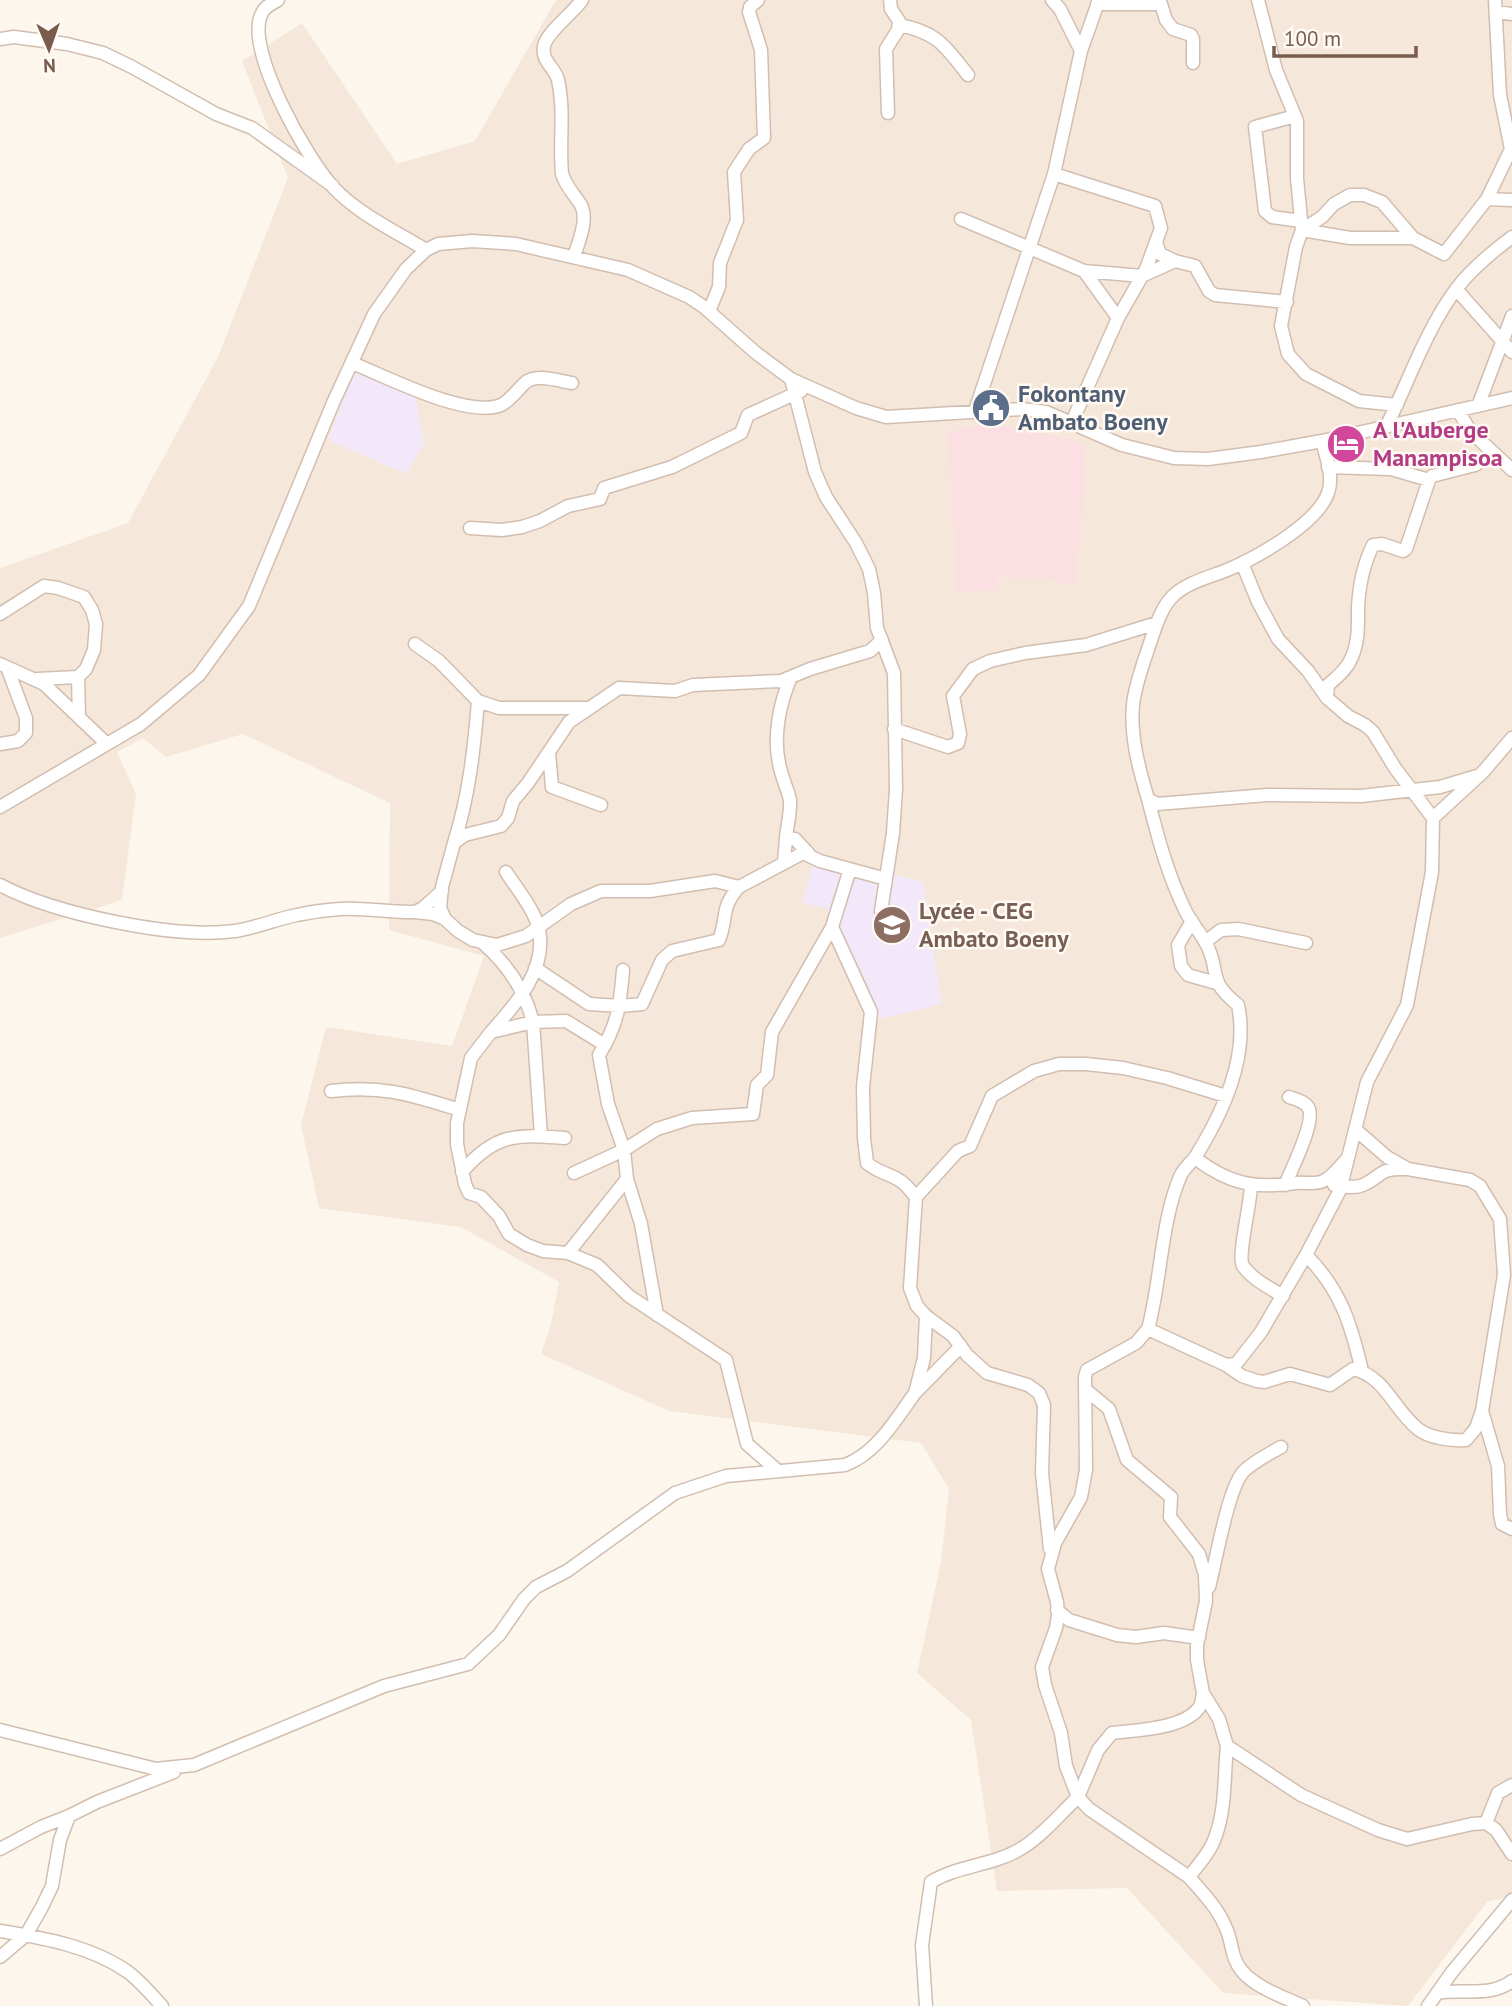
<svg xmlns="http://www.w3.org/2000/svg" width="1512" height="2006" font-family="'PT Sans',sans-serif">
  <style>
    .residential { fill: #f5e8da }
    .education { fill: #f3e8fa }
    .medical { fill: #fbdfe3 }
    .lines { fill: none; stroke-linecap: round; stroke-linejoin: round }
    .minor-casing { stroke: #d1beb0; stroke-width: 15 }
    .minor { stroke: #fff; stroke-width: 12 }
    .labels { text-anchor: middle; stroke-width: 5; stroke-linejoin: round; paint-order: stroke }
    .service-label { font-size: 24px; font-weight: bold; fill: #4e5e75; stroke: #fffaf3; text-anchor: start }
    .hotel-label { font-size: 24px; font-weight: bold; fill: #b23c85; stroke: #fffaf3; text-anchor: start }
    .education-label { font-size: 24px; font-weight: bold; fill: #785e54; stroke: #fffaf3; text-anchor: start }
  </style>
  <rect width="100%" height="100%" fill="#fdf6ec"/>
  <path class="residential" d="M 556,0 L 1512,0 L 1512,1896 L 1487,1902 L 1408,2006 L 1223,1993 L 1127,1888 L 997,1891 L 971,1720 L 917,1673 L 941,1562 L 949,1489 L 921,1443 L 669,1411 L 541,1354 L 551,1324 L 559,1282 L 461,1227 L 319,1208 L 301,1125 L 326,1027 L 452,1046 L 484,956 L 389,930 L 390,803 L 243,734 L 166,757 L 143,738 L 117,752 L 136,794 L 122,900 L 0,938 L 0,568 L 128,523 L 218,357 L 288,178 L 242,61 L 302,23 L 397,164 L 475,141 Z"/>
  <path class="education" d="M 355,368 L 415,394 L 424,443 L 406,474 L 328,440 Z
    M 816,854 L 923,882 L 942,1004 L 880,1019 L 826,908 L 802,903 Z"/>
  <path class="medical" d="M 985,425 L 1023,429 L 1083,443 L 1085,476 L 1075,584 L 1062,584 L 1051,578 L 997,577 L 998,590 L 958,592 L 948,432 Z"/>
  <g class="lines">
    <g class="minor-casing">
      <path id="minor" d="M 278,0 C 272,4 265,6 262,13 C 243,48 308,160 333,187 C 358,214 395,231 426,250
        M 1052,0 L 1060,9 L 1081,51
        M 1258,0 L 1276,70 L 1297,121 L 1297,178 L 1302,230 L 1296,247 L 1281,326 L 1288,354 L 1306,374 L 1359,401 L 1397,405
        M 1097,4 L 1161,4 L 1166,20 L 1173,29 L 1191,35 L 1193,39 L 1193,63
        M 1496,12 L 1512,14
        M 899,25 C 937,32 945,46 968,75
        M 0,39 L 14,37 L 67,44 L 103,53 L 132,67 L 216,114 L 252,128 L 333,186
        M 888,113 L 886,49 L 898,30 L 899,21 L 891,9 L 890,0
        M 1295,116 L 1255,127 L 1265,211 L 1272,217 L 1301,221
        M 1054,174 L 1155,206 L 1161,228 L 1146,269 L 1118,318 L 1072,422
        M 1487,199 L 1512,200
        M 961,219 L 1084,271 L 1118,318
        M 1302,230 L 1322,217 L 1334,204 L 1350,195 L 1364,195 L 1382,202 L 1413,238 L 1444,254 L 1487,199 L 1511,149 L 1500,95 L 1495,0
        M 1302,230 L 1350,238 L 1413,238
        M 1156,242 L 1160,254 L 1175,261 L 1195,266 L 1209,291 L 1215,295 L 1287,302
        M 574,256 C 579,241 590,216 579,202 C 572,192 566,186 562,174 C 559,143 565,111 558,80 C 555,67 541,62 544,46 C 547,32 573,13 582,0
        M 1084,271 L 1142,276 L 1175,261
        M 1456,289 L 1512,352
        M 709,311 L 719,287 L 720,263 L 737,220 L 734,172 L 749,149 L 764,138 L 761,50 L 749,12 L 750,7 L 758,0
        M 352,363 C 385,376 467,419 501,405 C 511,400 517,390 525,383 C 535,373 559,381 572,383
        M 791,379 L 815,472 L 826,497 L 856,543 L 869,569 L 874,593 L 877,628 L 894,673 L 896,789 L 893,833 L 881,911
        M 1478,406 L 1512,316
        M 1458,410 L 1470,431 L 1512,470
        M 975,411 L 1054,174 L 1081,51 L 1099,0
        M 1386,427 C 1409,381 1426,329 1457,288 C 1472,268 1492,252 1512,237
        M 1322,441 C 1326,457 1334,477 1328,493 C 1317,524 1256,558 1227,570 C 1210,577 1188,582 1174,595 C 1161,607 1156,626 1150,643 C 1144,662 1135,684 1133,705 C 1130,736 1139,769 1148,799 L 1157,804 L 1267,795 L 1361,796 L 1440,787 L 1477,776
        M 1328,467 L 1391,469 L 1429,480
        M 470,528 L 502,530 L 522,527 L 540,521 L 568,506 L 600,499 L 604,488 L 672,467 L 741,433 L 748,415 L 801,391
        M 1242,563 L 1258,602 L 1278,639 L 1308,671 L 1327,698 L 1348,716 L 1365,725 L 1373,732 L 1395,768 L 1433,818
        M 0,614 L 44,586 L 58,588 L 84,597 L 92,610 L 96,624 L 94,650 L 86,669 L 78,677 L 79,717
        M 882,640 L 870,651 L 810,669 L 781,681 L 693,685 L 675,691 L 619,688 L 569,722 L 528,783 L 513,801 L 508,818 L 501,826 L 465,835 L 454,843 L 442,887 L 440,908 L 445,919 L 458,931 L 473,940 L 497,945 L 526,936 L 571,904 L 601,891 L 650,891 L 715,881 L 739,887 L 803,853 L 820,861 L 886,879
        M 415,644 L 439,661 L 478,701 L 499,708 L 587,708
        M 0,664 L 44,684 L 107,744
        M 37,679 L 78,677
        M 1327,698 L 1328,685 C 1336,678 1346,670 1350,661 C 1359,644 1358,626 1358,608 C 1359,586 1363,565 1373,545 L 1382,544 L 1403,551 L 1406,549 L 1429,480 L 1432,476 L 1475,465 L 1493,453
        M 894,729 L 948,747 L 958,743 L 960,734 L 953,696 L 973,669 L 990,661 L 1025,653 L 1086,645 L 1157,623
        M 0,744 L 18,741 L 26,733 L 26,718 L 7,667
        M 549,752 L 552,787 L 601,805
        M 0,807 L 141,724 L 199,675 L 249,606 L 333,403 L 374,314 L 406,269 L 426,250 L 438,244 L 472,241 L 516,244 L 628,270 L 689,297 L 704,307 L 756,353 L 791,379 L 856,408 L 886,417 L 1022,409 L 1046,412 L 1122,445 L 1174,458 L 1208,459 L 1261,452 L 1322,441 L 1512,398
        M 786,838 C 787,826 791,812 790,800 C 787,787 781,776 779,763 C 773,735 780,702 791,677
        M 454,843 C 469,796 474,750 478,701
        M 784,862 L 786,838 L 795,839 L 809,854
        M 850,869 L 832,927 L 871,1012 L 863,1087 L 864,1138 L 867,1163 C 877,1172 888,1173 899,1180 C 906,1184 911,1191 916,1197
        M 506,872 C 517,889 535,910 539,930 C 547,971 515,1005 491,1032 L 533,1022 L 541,1136
        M 0,885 C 55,914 173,939 235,931 C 256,928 276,919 297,915 C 311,912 326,910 340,909 C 365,907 389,913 415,912
        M 442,891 L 423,908 L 415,912 L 433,914 L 445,919
        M 1192,921 L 1178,945 L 1181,966 L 1188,975 L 1216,983
        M 1205,942 L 1221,930 L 1238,929 L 1306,943
        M 483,943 C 507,964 525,991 533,1022 L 566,1021 L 605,1045
        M 535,968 L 589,1004 L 620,1006 L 642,1004 L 662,960 L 672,951 L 719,940 C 728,917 720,908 739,887
        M 491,1032 L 471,1058 L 457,1123 L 457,1144 L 465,1184 L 469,1193 L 481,1197 L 499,1216 L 509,1234 L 527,1245 L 543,1251 L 568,1253 L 597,1265 L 629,1296 L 726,1360 L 747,1444 L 778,1471
        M 331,1091 C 384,1085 411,1095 460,1110
        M 1356,1130 L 1387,1157 L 1408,1169 L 1470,1180 L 1480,1186 L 1500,1219 L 1504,1275 L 1482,1411 L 1498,1466 L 1500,1514 L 1502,1524 L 1512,1529
        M 1195,1158 C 1229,1184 1254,1189 1296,1183 C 1305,1182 1315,1185 1323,1181 C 1333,1177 1339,1167 1347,1159
        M 462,1172 C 495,1133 517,1134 565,1138
        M 574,1173 L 624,1150 L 608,1104 L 599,1055 C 618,1024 620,1006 623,970
        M 627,1179 L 641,1224 L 657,1315
        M 1251,1185 C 1251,1203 1237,1256 1243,1266 C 1252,1279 1270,1288 1283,1296
        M 1285,1185 C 1291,1170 1317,1120 1308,1107 C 1304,1101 1295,1099 1289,1097
        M 1334,1185 C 1343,1186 1354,1189 1363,1185 C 1383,1176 1378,1168 1405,1169
        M 568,1253 L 627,1179 L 624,1150 L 657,1129 L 692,1118 L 753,1114 L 757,1085 L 767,1075 L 772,1032 L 832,927
        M 926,1316 L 924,1358 L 915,1393 L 961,1346
        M 1148,1329 C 1161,1282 1161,1221 1180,1177 C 1183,1169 1191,1163 1196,1156 C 1223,1112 1249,1057 1238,1005 C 1206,979 1221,974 1207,945 C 1201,933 1192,924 1186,912 C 1168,876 1158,838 1148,799
        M 1226,1365 L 1242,1376 L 1257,1381 L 1264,1382 L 1290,1374 L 1330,1385 L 1353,1369 C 1385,1376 1394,1410 1418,1429 C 1429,1438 1452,1441 1466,1440 L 1476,1428 L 1482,1411
        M 1362,1371 C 1351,1324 1341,1290 1306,1255 L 1340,1190 L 1367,1082 L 1407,1005 L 1432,872 L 1433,818 L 1483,772 L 1512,738
        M 1085,1389 L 1109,1409 L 1127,1460 L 1171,1497 L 1170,1517 L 1199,1554 L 1205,1575 L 1206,1601 L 1197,1645 L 1197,1660 L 1203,1693 L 1219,1719 L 1227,1746 L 1301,1795 L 1378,1830 L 1407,1839 L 1472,1824 L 1486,1823 L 1496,1830 L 1512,1854
        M 1050,1549 L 1042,1473 L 1044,1405 L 1039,1393 L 1028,1385 L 987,1373 L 967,1355 L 953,1336 L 926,1316 L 917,1306 L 910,1288 L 916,1197 L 958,1151 L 970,1146 L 992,1096 L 1034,1071 L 1059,1064 L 1086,1064 L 1123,1068 L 1167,1078 L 1226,1096
        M 1209,1587 C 1216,1562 1228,1487 1244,1471 C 1254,1461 1269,1454 1281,1447
        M 1057,1610 L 1069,1620 L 1117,1635 L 1136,1637 L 1164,1633 L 1199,1638
        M 1203,1693 C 1202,1698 1202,1705 1198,1709 C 1182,1729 1136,1730 1112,1733 L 1098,1750 L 1078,1797 L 1066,1766 L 1061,1733 L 1045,1685 L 1042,1667 L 1056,1628 L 1058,1616 L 1057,1602 L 1048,1569 L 1055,1543 L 1081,1497 L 1086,1470 L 1085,1377 L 1087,1370 L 1136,1343 L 1148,1329 L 1226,1365 L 1236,1364 L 1261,1332 L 1306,1255
        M 0,1730 L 156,1769 L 194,1765 L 384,1686 L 468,1664 L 499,1635 L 524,1599 L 536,1587 L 567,1571 L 675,1493 L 726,1476 L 845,1465 C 877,1453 896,1419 915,1393
        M 1486,1823 L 1498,1793 L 1512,1785
        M 0,1849 L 41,1827 L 69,1816
        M 1189,1877 C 1202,1892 1217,1907 1225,1926 C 1233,1941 1230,1957 1242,1971 C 1256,1988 1284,1997 1303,2006
        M 0,1931 C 43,1938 91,1946 128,1972 C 140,1981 152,1995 162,2006
        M 0,1957 L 26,1935 L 42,1907 L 52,1886 L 60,1840 L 69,1816 L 97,1802 L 174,1772
        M 1437,1993 C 1462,1988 1490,1998 1512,1981
        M 926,2006 L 922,1945 L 931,1882 C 959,1865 993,1866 1022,1848 C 1042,1836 1060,1814 1078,1797 L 1089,1809 L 1189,1877 C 1199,1864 1211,1851 1216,1835 C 1226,1807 1224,1775 1227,1746
        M 1428,2006 L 1452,1972 L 1512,1900"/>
    </g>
    <use href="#minor" class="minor"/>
  </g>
  <defs>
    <g id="civic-disc" transform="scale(2.0125)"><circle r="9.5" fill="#5c6f8a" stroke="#fffaf3"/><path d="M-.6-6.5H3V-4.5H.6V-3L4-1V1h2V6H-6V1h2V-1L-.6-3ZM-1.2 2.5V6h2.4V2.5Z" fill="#fff"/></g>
    <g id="hotel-disc" transform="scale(2.0125)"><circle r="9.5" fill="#d1479c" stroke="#fffaf3"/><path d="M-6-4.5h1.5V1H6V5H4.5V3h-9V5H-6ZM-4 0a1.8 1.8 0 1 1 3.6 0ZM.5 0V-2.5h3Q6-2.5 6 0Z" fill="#fff"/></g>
    <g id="school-disc" transform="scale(2.0125)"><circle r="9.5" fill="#8d6e63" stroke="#fffaf3"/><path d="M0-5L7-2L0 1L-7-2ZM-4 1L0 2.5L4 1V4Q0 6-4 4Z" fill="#fff"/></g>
  </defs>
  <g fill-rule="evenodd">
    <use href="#civic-disc" x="991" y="408"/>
    <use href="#hotel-disc" x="1346" y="444"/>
    <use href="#school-disc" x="892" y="925"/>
  </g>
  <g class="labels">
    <g class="service-label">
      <text x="1018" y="402">Fokontany<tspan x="1018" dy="28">Ambato Boeny</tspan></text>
    </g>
    <g class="hotel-label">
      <text x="1373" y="438">A l'Auberge<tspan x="1373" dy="28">Manampisoa</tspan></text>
    </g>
    <g class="education-label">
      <text x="919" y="919">Lycée - CEG<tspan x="919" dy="28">Ambato Boeny</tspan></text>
    </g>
  </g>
  <g transform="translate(49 49) rotate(178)" stroke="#fffaf3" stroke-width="5" paint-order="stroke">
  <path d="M0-5L12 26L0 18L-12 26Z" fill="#7a5c4d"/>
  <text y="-10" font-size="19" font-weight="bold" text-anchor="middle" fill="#7a5c4d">N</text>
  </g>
  <path d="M1274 46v10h142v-10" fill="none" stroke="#7a5c4d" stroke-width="3.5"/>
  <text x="1284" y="46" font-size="21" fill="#7a5c4d" stroke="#fffaf3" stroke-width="5" paint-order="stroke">100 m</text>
</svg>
